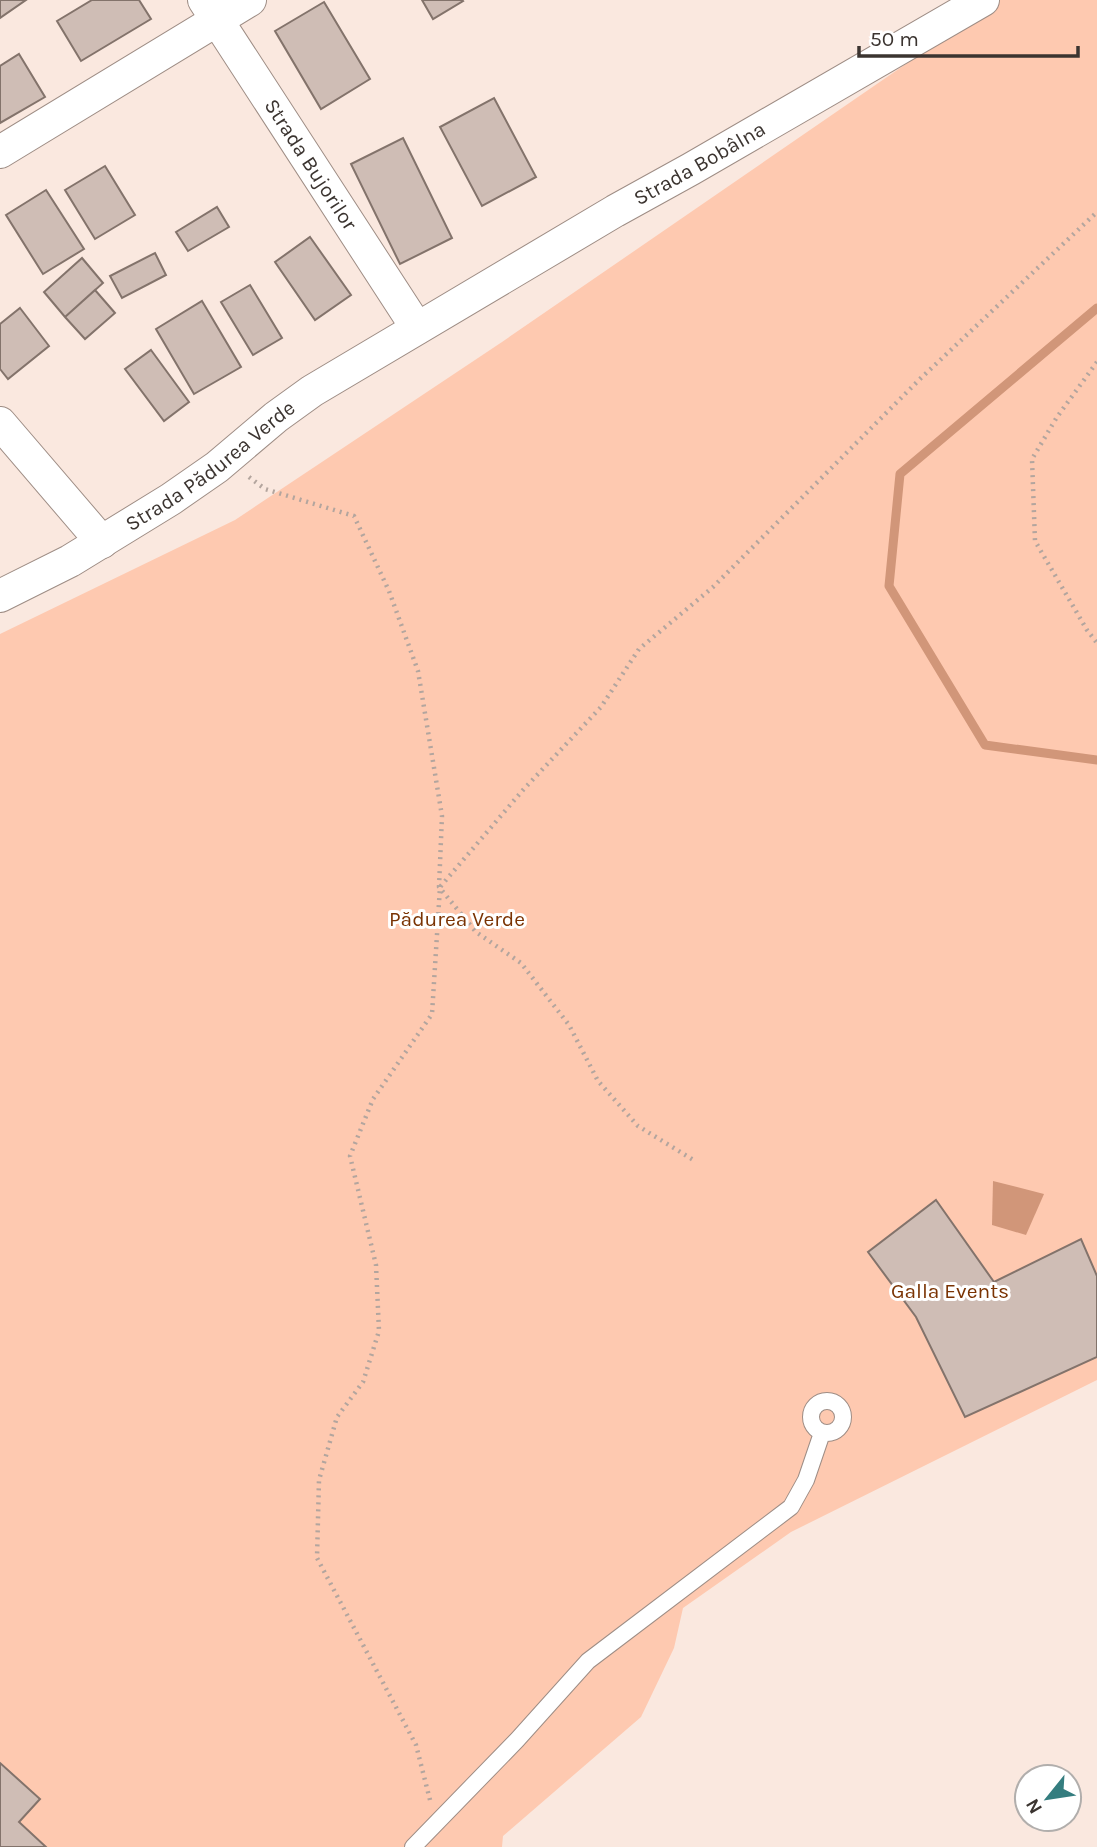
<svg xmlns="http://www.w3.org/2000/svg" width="1097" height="1847" font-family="Karla,sans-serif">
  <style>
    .green { fill: #fec9b0 }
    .water { fill: #d19679 }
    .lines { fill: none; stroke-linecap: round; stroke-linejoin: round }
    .stream { stroke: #d19679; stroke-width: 9 }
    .building { fill: #cfbdb5; stroke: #83736b; stroke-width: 2 }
    .service-casing { stroke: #9e8d85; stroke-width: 18 }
    .minor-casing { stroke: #9e8d85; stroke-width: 34 }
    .path { stroke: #b3a59e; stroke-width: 4.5; stroke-dasharray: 2 5; stroke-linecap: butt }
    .service { stroke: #fff; stroke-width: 16 }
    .minor { stroke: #fff; stroke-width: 32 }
    .labels { text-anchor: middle; stroke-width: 6; stroke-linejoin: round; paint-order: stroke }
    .street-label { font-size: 21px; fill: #3b3430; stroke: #fff }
    .park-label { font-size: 21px; fill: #7a3303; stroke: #fff }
  </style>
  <rect width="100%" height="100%" fill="#fae8df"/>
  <path class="green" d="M 999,0 L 1097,0 L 1097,1380 L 791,1532 L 683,1608 L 674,1648 L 641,1717 L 503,1836 L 502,1847 L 0,1847 L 0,634 L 235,520 L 502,342 Z"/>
  <path class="water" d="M 993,1181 L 1044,1194 L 1026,1235 L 992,1225 Z"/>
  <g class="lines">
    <path class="stream" d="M 1097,308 L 900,474 L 889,586 L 985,745 L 1097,760"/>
  </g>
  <path class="building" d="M 0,0 L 26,0 L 0,18 Z
    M 92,0 L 139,0 L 151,19 L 81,61 L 57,21 Z
    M 422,0 L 462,0 L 463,1 L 433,19 Z
    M 324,2 L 370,79 L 321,109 L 275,31 Z
    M 19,54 L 45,97 L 0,123 L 0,66 Z
    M 494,98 L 536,177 L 482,206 L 440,127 Z
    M 403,138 L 452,238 L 400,264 L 351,164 Z
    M 105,166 L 135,215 L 95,239 L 65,190 Z
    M 46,190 L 84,249 L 43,274 L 6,215 Z
    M 217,207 L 229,227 L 188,251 L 176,232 Z
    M 310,237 L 351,295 L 315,320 L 275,262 Z
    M 155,253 L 166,275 L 122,298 L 110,276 Z
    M 82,258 L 103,283 L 65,317 L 44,292 Z
    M 250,285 L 282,338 L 253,355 L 221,302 Z
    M 95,290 L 115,313 L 85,339 L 65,317 Z
    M 202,301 L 241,367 L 194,394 L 156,329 Z
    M 20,308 L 49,346 L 8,379 L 0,369 L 0,324 Z
    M 151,350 L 189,402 L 164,421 L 125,369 Z
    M 936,1200 L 994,1282 L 1081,1239 L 1097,1276 L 1097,1357 L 965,1417 L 916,1317 L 868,1252 Z
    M 0,1763 L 40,1799 L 19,1822 L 46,1847 L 0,1847 Z"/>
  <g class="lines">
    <g class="service-casing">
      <path id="service" d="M811 1417a16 16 0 1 1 32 0a16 16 0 1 1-32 0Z
        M 413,1847 L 517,1740 L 588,1661 L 791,1507 L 806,1480 L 822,1433"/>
    </g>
    <g class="minor-casing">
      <g id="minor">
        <path id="s1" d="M 204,0 L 417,328"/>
        <path d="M 0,152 L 250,0"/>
        <path d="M 0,423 L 102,542"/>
        <path id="s2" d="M 0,596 L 70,561 L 171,499 L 217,467 L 276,417 L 312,391 L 615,211 L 691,169 L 983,0"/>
      </g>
    </g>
    <path class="path" d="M 1097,362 L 1057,417 L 1032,459 L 1035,541 L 1087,630 L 1097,643
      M 249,477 L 265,489 L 354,516 L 389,591 L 418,671 L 442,816 L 439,887 L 476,932 L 521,963 L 569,1025 L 598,1081 L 638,1126 L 695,1161
      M 430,1800 L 416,1745 L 317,1558 L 319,1480 L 337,1417 L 363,1382 L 379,1331 L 376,1265 L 350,1156 L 373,1099 L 432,1014 L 440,887 L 523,790 L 601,707 L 639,649 L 713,587 L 920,379 L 1097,212"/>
    <use href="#service" class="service"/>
    <use href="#minor" class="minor"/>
  </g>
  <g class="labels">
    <g class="street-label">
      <text dy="7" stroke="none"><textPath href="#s2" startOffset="824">Strada Bobâlna</textPath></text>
      <text dy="7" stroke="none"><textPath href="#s1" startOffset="196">Strada Bujorilor</textPath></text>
      <text dy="7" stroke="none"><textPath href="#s2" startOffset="248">Strada Pădurea Verde</textPath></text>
    </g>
    <g class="park-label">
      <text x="457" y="926">Pădurea Verde</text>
      <text x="950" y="1298">Galla Events</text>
    </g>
  </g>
  <g transform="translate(1048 1798) rotate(240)"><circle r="33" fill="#ffffff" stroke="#b1aeac" stroke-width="2"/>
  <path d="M0-5L12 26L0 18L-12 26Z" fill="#347d7f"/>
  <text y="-10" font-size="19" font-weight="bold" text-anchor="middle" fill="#3b3430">N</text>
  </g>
  <path d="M859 46v10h219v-10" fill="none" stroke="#3b3430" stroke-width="3.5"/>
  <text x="870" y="46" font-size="21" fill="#3b3430" stroke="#ffffff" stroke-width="5" paint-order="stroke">50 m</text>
</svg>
